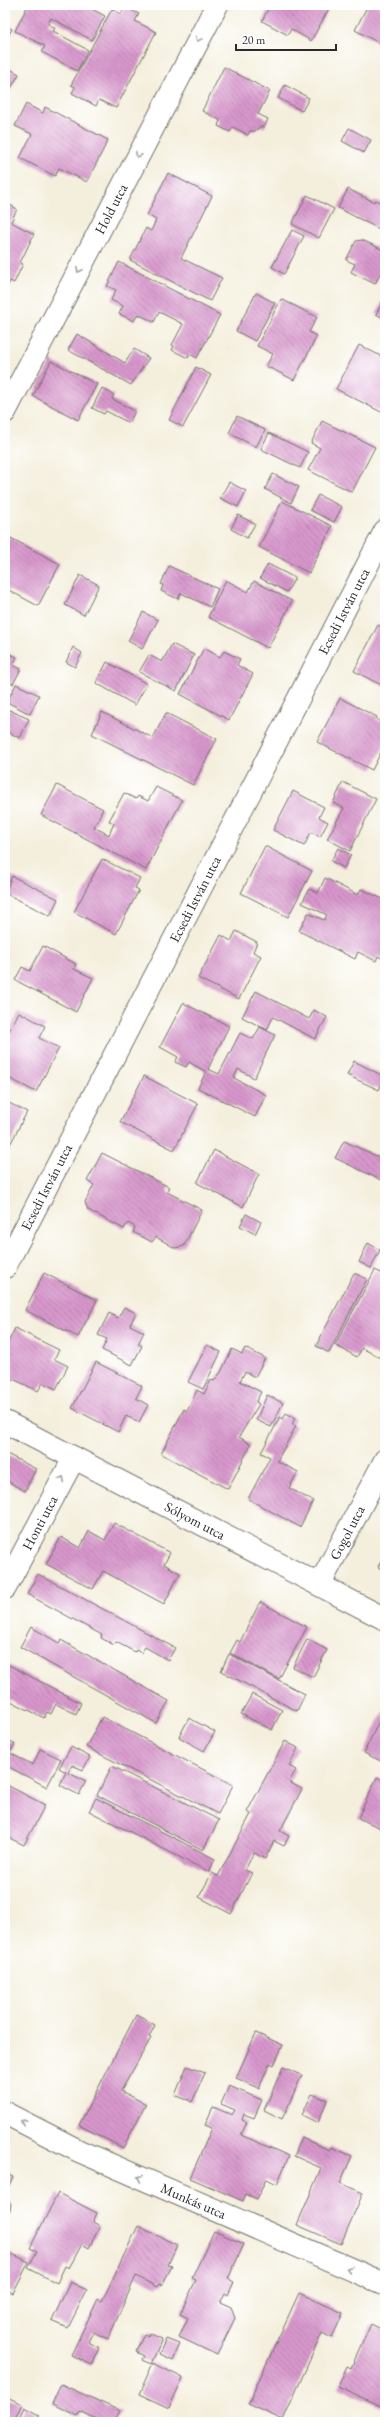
<svg xmlns="http://www.w3.org/2000/svg" width="390" height="2427" font-family="'EB Garamond',serif">
  <style>
    .building { fill: url(#building-back-hatch) }
    .lines { fill: none; stroke-linecap: round; stroke-linejoin: round }
    .minor-casing { stroke: #717069; stroke-width: 24 }
    .minor { stroke: #fff; stroke-width: 22 }
    .oneway { stroke: #a0a0a0 }
    .labels { text-anchor: middle; stroke-width: 3; stroke-linejoin: round; paint-order: stroke }
    .street-label { font-size: 14px; fill: #2b2b2b; stroke: #fff }
  </style>
  <defs>
    <pattern id="building-back-hatch" width="6" height="6" patternUnits="userSpaceOnUse"><rect width="6" height="6" fill="#d897cc"/><path d="M-1 5l2 2M0 0l6 6M5-1l2 2" fill="none" stroke="#af7ba6"/></pattern>
  </defs>
  <rect width="100%" height="100%" fill="#fff"/>
  <filter id="ink" filterUnits="userSpaceOnUse"><feTurbulence type="fractalNoise" baseFrequency=".025" numOctaves="2"/><feDisplacementMap in="SourceGraphic" scale="8" xChannelSelector="R" yChannelSelector="G"/><feConvolveMatrix kernelMatrix="1 2 1 2 8 2 1 2 1" color-interpolation-filters="sRGB"/></filter>
  <filter id="wash" filterUnits="userSpaceOnUse"><feTurbulence type="fractalNoise" baseFrequency=".012" numOctaves="4" result="noise"/><feDisplacementMap in="SourceGraphic" scale="16" xChannelSelector="R" yChannelSelector="G"/><feGaussianBlur stdDeviation="0.9" result="paint"/><feColorMatrix in="noise" values="0 0 0 0 0 0 0 0 0 0 0 0 0 0 0 0 0 1.4 0 .05"/><feComposite in="paint" operator="in"/></filter>
  <g filter="url(#wash)">
    <rect width="100%" height="100%" fill="#f4efdd"/>
    <g id="blocks">
      <path class="building" d="M 28,5 L 84,5 L 105,16 L 92,40 L 51,18 L 48,24 L 55,28 L 53,31 L 88,50 L 77,71 L 42,52 L 45,46 L 15,31 Z
        M 270,5 L 331,5 L 311,41 L 291,29 L 288,35 L 262,21 Z
        M 368,5 L 378,5 L 385,9 L 385,31 L 379,43 L 355,30 Z
        M 125,7 L 139,14 L 135,21 L 156,32 L 116,108 L 99,100 L 96,106 L 72,93 L 75,87 L 71,85 L 112,9 L 121,14 Z
        M 5,25 L 12,29 L 5,42 Z
        M 5,66 L 19,74 L 10,90 L 5,87 Z
        M 224,67 L 270,91 L 258,114 L 268,119 L 264,128 L 261,126 L 255,131 L 250,131 L 248,135 L 233,127 L 230,132 L 218,126 L 220,120 L 202,111 Z
        M 285,85 L 309,98 L 302,111 L 278,98 Z
        M 26,104 L 43,113 L 45,107 L 108,140 L 87,182 L 59,168 L 55,176 L 20,158 L 32,134 L 15,126 Z
        M 349,128 L 371,140 L 364,153 L 342,141 Z
        M 168,173 L 212,196 L 181,258 L 222,278 L 210,301 L 130,260 L 146,228 L 151,231 L 156,220 L 147,215 Z
        M 348,189 L 374,202 L 375,200 L 385,205 L 385,232 L 338,208 Z
        M 307,195 L 334,209 L 319,238 L 292,224 Z
        M 5,202 L 17,209 L 11,222 L 34,234 L 20,263 L 23,264 L 14,283 L 10,281 L 5,292 Z
        M 292,230 L 304,236 L 284,274 L 272,267 Z
        M 362,240 L 385,251 L 385,277 L 380,274 L 375,284 L 351,272 L 355,264 L 346,260 L 356,241 Z
        M 119,262 L 220,315 L 197,358 L 190,354 L 188,358 L 172,350 L 174,346 L 172,345 L 183,324 L 159,312 L 154,322 L 138,314 L 134,321 L 119,314 L 123,306 L 111,300 L 116,290 L 107,286 Z
        M 256,293 L 275,303 L 255,341 L 236,331 Z
        M 385,297 L 385,319 L 376,314 Z
        M 281,299 L 317,317 L 309,332 L 317,336 L 294,380 L 266,366 L 273,354 L 257,346 Z
        M 77,334 L 125,363 L 134,349 L 149,358 L 131,385 L 68,350 Z
        M 359,345 L 385,358 L 385,414 L 336,389 Z
        M 51,361 L 97,384 L 78,420 L 33,396 Z
        M 196,367 L 211,375 L 183,427 L 169,420 Z
        M 102,388 L 114,395 L 112,399 L 135,411 L 129,423 L 106,411 L 104,414 L 92,408 Z
        M 237,416 L 265,430 L 256,447 L 229,433 Z
        M 322,421 L 375,447 L 352,492 L 308,470 L 320,448 L 311,443 Z
        M 269,433 L 308,452 L 300,468 L 261,449 Z
        M 273,474 L 299,487 L 291,503 L 265,489 Z
        M 229,482 L 246,491 L 238,507 L 220,498 Z
        M 318,495 L 342,507 L 334,522 L 310,510 Z
        M 282,501 L 332,526 L 309,573 L 259,547 Z
        M 238,515 L 255,524 L 247,538 L 231,529 Z
        M 5,535 L 60,564 L 38,606 L 5,588 Z
        M 268,564 L 295,578 L 287,592 L 260,578 Z
        M 169,566 L 218,589 L 210,607 L 181,593 L 178,599 L 161,591 L 163,585 L 161,584 Z
        M 80,575 L 99,585 L 84,615 L 65,605 Z
        M 226,580 L 248,592 L 254,581 L 292,601 L 268,648 L 208,617 Z
        M 143,612 L 158,620 L 142,649 L 128,641 Z
        M 378,625 L 385,629 L 385,687 L 354,671 Z
        M 172,644 L 194,655 L 176,691 L 139,672 L 149,655 L 162,662 Z
        M 73,647 L 82,653 L 75,667 L 66,662 Z
        M 204,648 L 220,657 L 224,651 L 240,659 L 237,665 L 253,674 L 229,720 L 180,694 Z
        M 5,652 L 17,657 L 13,665 L 21,669 L 13,684 L 5,680 Z
        M 107,662 L 147,684 L 135,705 L 96,683 Z
        M 16,684 L 39,695 L 30,714 L 7,702 Z
        M 340,698 L 377,717 L 376,719 L 385,724 L 385,744 L 372,770 L 317,742 Z
        M 5,708 L 29,719 L 20,738 L 5,731 Z
        M 102,712 L 153,738 L 166,713 L 217,739 L 193,785 L 92,734 Z
        M 343,782 L 376,799 L 350,851 L 327,839 L 344,808 L 333,803 Z
        M 57,785 L 103,809 L 94,827 L 109,835 L 114,823 L 109,821 L 124,793 L 136,799 L 138,796 L 148,801 L 156,787 L 182,800 L 146,870 L 41,815 Z
        M 293,791 L 324,807 L 319,817 L 328,822 L 320,837 L 311,832 L 304,846 L 273,830 Z
        M 265,846 L 312,871 L 288,917 L 241,893 Z
        M 338,848 L 351,855 L 344,868 L 331,861 Z
        M 102,859 L 140,878 L 135,888 L 139,890 L 116,934 L 74,912 Z
        M 12,876 L 58,899 L 50,916 L 5,893 Z
        M 325,878 L 358,895 L 361,889 L 385,900 L 385,960 L 378,956 L 376,961 L 358,952 L 355,959 L 299,931 L 308,913 L 324,920 L 327,915 L 302,903 L 309,889 L 318,893 Z
        M 236,931 L 257,942 L 253,952 L 261,956 L 239,999 L 198,978 L 221,935 L 231,941 Z
        M 43,946 L 76,964 L 74,969 L 93,978 L 76,1012 L 15,980 L 22,967 L 30,971 Z
        M 256,991 L 309,1019 L 314,1010 L 327,1017 L 315,1039 L 273,1017 L 267,1030 L 242,1017 Z
        M 183,1003 L 229,1026 L 208,1069 L 219,1074 L 240,1033 L 253,1039 L 260,1027 L 275,1035 L 254,1078 L 238,1069 L 234,1078 L 266,1095 L 255,1117 L 198,1088 L 206,1072 L 189,1062 L 186,1067 L 175,1062 L 178,1057 L 160,1047 Z
        M 19,1012 L 45,1026 L 39,1038 L 59,1048 L 36,1092 L 5,1076 L 5,1039 Z
        M 354,1061 L 385,1077 L 379,1090 L 347,1075 Z
        M 144,1076 L 198,1104 L 174,1150 L 120,1122 Z
        M 5,1101 L 27,1112 L 5,1154 Z
        M 344,1141 L 385,1160 L 385,1182 L 335,1158 Z
        M 214,1150 L 259,1174 L 243,1207 L 197,1183 Z
        M 102,1153 L 169,1187 L 167,1192 L 202,1210 L 184,1246 L 175,1248 L 156,1237 L 152,1242 L 133,1232 L 135,1227 L 128,1223 L 124,1229 L 88,1210 L 85,1202 L 94,1185 L 87,1181 Z
        M 246,1214 L 261,1222 L 255,1234 L 240,1226 Z
        M 368,1243 L 380,1250 L 371,1268 L 359,1262 Z
        M 375,1270 L 385,1275 L 384,1360 L 362,1348 L 357,1357 L 335,1345 Z
        M 44,1273 L 97,1300 L 78,1337 L 25,1310 Z
        M 354,1273 L 367,1279 L 329,1353 L 316,1346 Z
        M 124,1307 L 136,1313 L 130,1325 L 144,1332 L 138,1344 L 142,1346 L 132,1365 L 102,1350 L 107,1339 L 98,1335 L 109,1313 L 118,1318 Z
        M 15,1328 L 59,1350 L 54,1359 L 68,1366 L 56,1389 L 43,1383 L 38,1391 L 5,1375 L 5,1349 Z
        M 207,1345 L 221,1352 L 203,1389 L 188,1382 Z
        M 245,1348 L 265,1358 L 255,1377 L 245,1372 L 240,1381 L 261,1392 L 256,1402 L 259,1404 L 239,1437 L 251,1444 L 228,1489 L 161,1454 L 184,1409 L 187,1411 L 197,1390 L 204,1394 L 211,1380 L 214,1381 L 221,1372 L 232,1349 L 242,1354 Z
        M 96,1362 L 142,1386 L 136,1398 L 148,1405 L 139,1422 L 126,1416 L 118,1432 L 72,1408 Z
        M 267,1395 L 283,1403 L 271,1427 L 256,1420 Z
        M 286,1413 L 295,1418 L 292,1424 L 296,1426 L 277,1461 L 298,1472 L 289,1488 L 313,1501 L 300,1527 L 248,1499 L 270,1457 L 261,1453 L 280,1417 L 283,1419 Z
        M 5,1453 L 36,1469 L 25,1491 L 5,1480 Z
        M 114,1523 L 170,1553 L 164,1564 L 180,1573 L 164,1604 L 103,1571 L 93,1589 L 46,1564 L 61,1537 L 80,1548 L 89,1531 L 105,1540 Z
        M 385,1553 L 385,1571 L 378,1567 Z
        M 38,1574 L 175,1648 L 168,1660 L 145,1647 L 141,1653 L 136,1650 L 135,1652 L 116,1642 L 114,1645 L 101,1638 L 102,1635 L 27,1594 Z
        M 260,1602 L 307,1627 L 279,1679 L 230,1653 L 237,1640 L 240,1642 Z
        M 31,1627 L 59,1643 L 61,1640 L 169,1701 L 156,1723 L 20,1647 Z
        M 307,1639 L 327,1650 L 313,1677 L 293,1667 Z
        M 229,1654 L 305,1694 L 297,1711 L 221,1671 Z
        M 5,1663 L 81,1703 L 76,1714 L 56,1704 L 51,1714 L 47,1712 L 44,1718 L 5,1698 Z
        M 252,1694 L 282,1710 L 272,1730 L 241,1714 Z
        M 385,1708 L 385,1763 L 364,1753 Z
        M 102,1717 L 233,1785 L 218,1814 L 86,1747 Z
        M 189,1718 L 215,1732 L 204,1751 L 179,1737 Z
        M 5,1739 L 15,1744 L 10,1753 L 33,1765 L 40,1749 L 61,1759 L 47,1787 L 5,1765 Z
        M 285,1741 L 298,1748 L 289,1766 L 296,1770 L 289,1782 L 302,1789 L 280,1831 L 289,1836 L 284,1846 L 274,1841 L 265,1859 L 254,1853 L 245,1870 L 252,1873 L 231,1914 L 199,1897 L 212,1873 L 218,1876 L 251,1814 L 247,1812 Z
        M 71,1747 L 90,1757 L 83,1770 L 72,1765 L 68,1773 L 86,1781 L 79,1795 L 60,1785 L 66,1772 L 59,1768 Z
        M 112,1766 L 219,1820 L 203,1850 L 97,1795 Z
        M 377,1777 L 385,1781 L 385,1830 L 358,1818 Z
        M 5,1784 L 45,1805 L 24,1845 L 5,1836 Z
        M 96,1798 L 215,1859 L 209,1872 L 89,1811 Z
        M 136,2015 L 155,2025 L 149,2037 L 151,2038 L 121,2091 L 146,2104 L 123,2148 L 79,2125 Z
        M 256,2033 L 283,2045 L 274,2065 L 270,2063 L 259,2088 L 236,2078 Z
        M 187,2066 L 205,2073 L 192,2102 L 175,2095 Z
        M 283,2067 L 302,2075 L 282,2119 L 264,2110 Z
        M 229,2086 L 262,2100 L 254,2118 L 244,2114 L 242,2120 L 247,2122 L 241,2135 L 289,2156 L 277,2184 L 266,2179 L 257,2199 L 246,2194 L 243,2201 L 190,2178 L 212,2128 L 205,2125 L 213,2107 L 232,2115 L 235,2110 L 221,2104 Z
        M 312,2094 L 327,2100 L 318,2123 L 302,2115 Z
        M 302,2138 L 329,2150 L 331,2147 L 352,2156 L 340,2183 L 363,2193 L 341,2244 L 297,2225 L 321,2168 L 294,2156 Z
        M 5,2173 L 13,2177 L 5,2194 Z
        M 58,2193 L 97,2213 L 93,2222 L 100,2226 L 89,2248 L 82,2244 L 69,2268 L 65,2266 L 57,2283 L 28,2268 L 37,2251 L 30,2248 Z
        M 5,2195 L 11,2204 L 10,2211 L 5,2217 Z
        M 138,2226 L 177,2245 L 168,2265 L 172,2266 L 162,2285 L 159,2284 L 157,2287 L 136,2276 L 108,2339 L 93,2332 L 88,2342 L 100,2348 L 92,2365 L 71,2355 L 98,2299 L 102,2301 Z
        M 214,2231 L 244,2244 L 228,2279 L 234,2282 L 228,2295 L 225,2293 L 220,2303 L 231,2308 L 235,2318 L 217,2355 L 179,2337 L 188,2318 L 180,2314 L 196,2280 L 192,2278 Z
        M 10,2253 L 29,2262 L 13,2293 L 5,2289 L 5,2263 Z
        M 70,2282 L 87,2290 L 68,2328 L 52,2321 Z
        M 299,2293 L 343,2313 L 332,2338 L 322,2333 L 283,2420 L 248,2404 Z
        M 371,2324 L 385,2331 L 385,2408 L 338,2387 L 347,2366 L 351,2368 Z
        M 149,2333 L 162,2339 L 151,2364 L 142,2360 L 144,2356 L 136,2352 L 144,2334 L 148,2336 Z
        M 166,2339 L 179,2344 L 172,2360 L 159,2354 Z
        M 153,2363 L 183,2378 L 169,2408 L 139,2394 Z
        M 61,2384 L 120,2411 L 114,2422 L 101,2422 L 80,2412 L 78,2416 L 52,2404 Z
        M 5,2396 L 22,2404 L 13,2422 L 5,2422 Z
        M 24,2407 L 39,2415 L 36,2422 L 18,2422 Z"/>
    </g>
  </g>
  <g filter="url(#ink)">
    <use href="#blocks" fill-opacity="0" stroke="#717069" stroke-width="1"/>
    <g class="lines">
      <g class="minor-casing">
        <g id="minor">
          <path id="s1" d="M 5,412 L 217,5"/>
          <path id="s2" d="M 5,1267 L 385,531"/>
          <path id="s3" d="M 5,1422 L 385,1619"/>
          <path id="s4" d="M 320,1584 L 385,1460"/>
          <path id="s5" d="M 5,1588 L 74,1458"/>
          <path id="s6" d="M 5,2113 L 79,2151 L 385,2284"/>
        </g>
      </g>
      <use href="#minor" class="minor"/>
    </g>
    <defs><path id="oneway-chevron" d="M-2-3.5L2.5 0L-2 3.5" fill="none" stroke-width="1.6" stroke-linecap="round" stroke-linejoin="round"/></defs>
    <g class="oneway">
      <use href="#oneway-chevron" transform="translate(198 39) rotate(118)"/>
      <use href="#oneway-chevron" transform="translate(138 155) rotate(117)"/>
      <use href="#oneway-chevron" transform="translate(79 270) rotate(117)"/>
      <use href="#oneway-chevron" transform="translate(62 1479) rotate(-62)"/>
      <use href="#oneway-chevron" transform="translate(23 2122) rotate(-153)"/>
      <use href="#oneway-chevron" transform="translate(140 2178) rotate(-157)"/>
      <use href="#oneway-chevron" transform="translate(349 2269) rotate(-157)"/>
    </g>
  </g>
  <g class="labels">
    <g class="street-label">
      <text dy="5" stroke="none"><textPath href="#s1" startOffset="229">Hold utca</textPath></text>
      <text dy="5" stroke="none"><textPath href="#s2" startOffset="738">Ecsedi István utca</textPath></text>
      <text dy="5" stroke="none"><textPath href="#s2" startOffset="414">Ecsedi István utca</textPath></text>
      <text dy="5" stroke="none"><textPath href="#s2" startOffset="90">Ecsedi István utca</textPath></text>
      <text dy="5" stroke="none"><textPath href="#s3" startOffset="214">Sólyom utca</textPath></text>
      <text dy="5" stroke="none"><textPath href="#s5" startOffset="74">Honti utca</textPath></text>
      <text dy="5" stroke="none"><textPath href="#s4" startOffset="58">Gogol utca</textPath></text>
      <text dy="5" stroke="none"><textPath href="#s6" startOffset="208">Munkás utca</textPath></text>
    </g>
  </g>
  <rect width="390" height="2427" fill="none" stroke="#fff" stroke-width="20"/>
  <path d="M236 44v6h100v-6" fill="none" stroke="#2b2b2b" stroke-width="2"/>
  <text x="242" y="44" font-size="12" fill="#2b2b2b" stroke="#ffffff" stroke-width="3" paint-order="stroke">20 m</text>
</svg>
